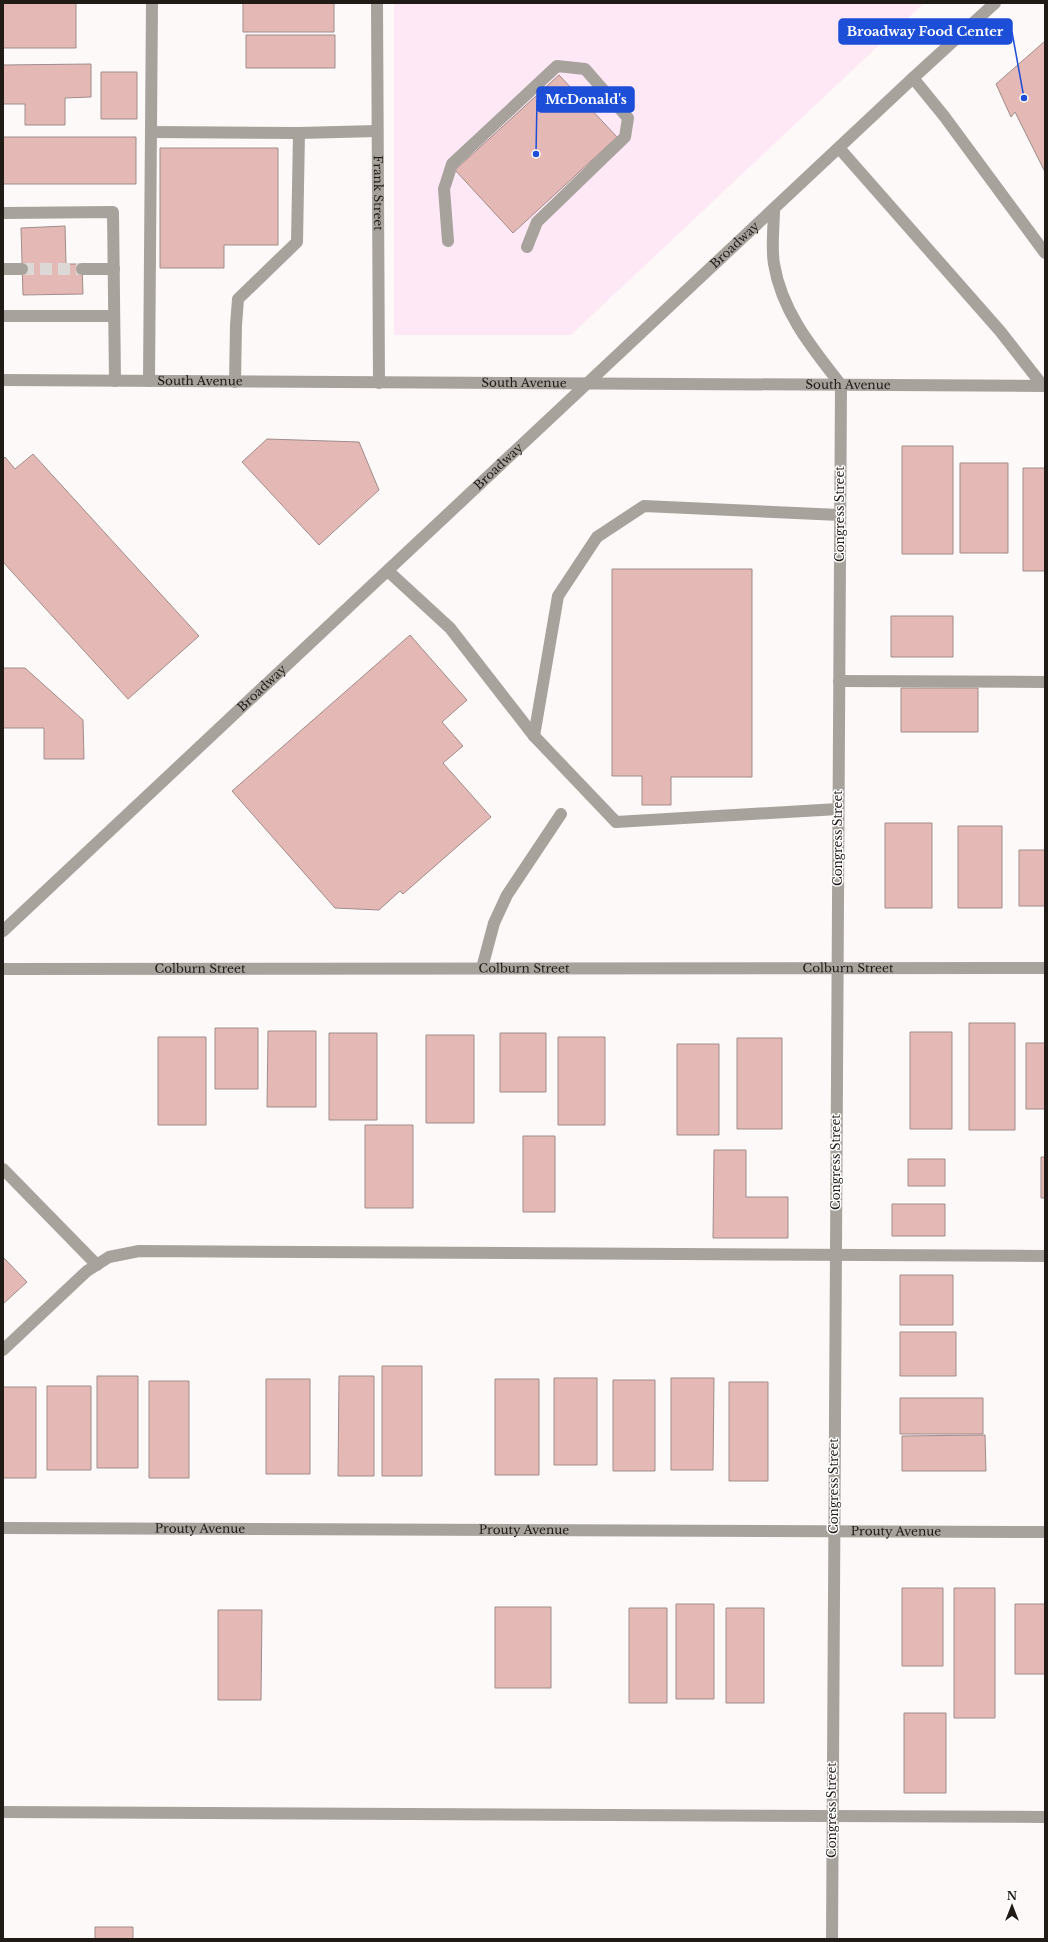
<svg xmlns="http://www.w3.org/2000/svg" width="1048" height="1942" font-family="'Libre Baskerville',serif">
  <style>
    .commercial { fill: #ffe8f6 }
    .building { fill: #e4b8b4; stroke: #9f8d8b }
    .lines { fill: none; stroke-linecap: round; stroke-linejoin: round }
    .minor-tunnel { stroke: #dcd8d6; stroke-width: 12; stroke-dasharray: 12 6; stroke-linecap: butt }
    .minor { stroke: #a7a29c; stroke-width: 12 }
    .labels { text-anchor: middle; stroke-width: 3; stroke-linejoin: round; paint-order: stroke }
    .street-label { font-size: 12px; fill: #211b18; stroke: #fff }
    .leader { fill: none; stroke: #1d4ed8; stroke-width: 1.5 }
    .callout-dot { fill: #1d4ed8; stroke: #fff; stroke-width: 1.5 }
    .callout { fill: #1d4ed8; stroke: #1d4ed8; stroke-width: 1.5 }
    .callout-label { font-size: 13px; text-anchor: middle; font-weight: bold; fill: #fff }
  </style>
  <rect width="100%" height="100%" fill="#fdf9f8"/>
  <path class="commercial" d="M 394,3 L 924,3 L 571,335 L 394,335 Z"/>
  <path class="building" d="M 3,3 L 76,3 L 76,48 L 3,48 Z
    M 243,3 L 334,3 L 334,32 L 243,32 Z
    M 246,35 L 335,35 L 335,68 L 246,68 Z
    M 1045,41 L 1045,172 L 1015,112 L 1011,117 L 996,84 Z
    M 91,64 L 91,97 L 65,98 L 65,125 L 25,125 L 25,104 L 3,104 L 3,65 Z
    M 101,72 L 137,72 L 137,119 L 101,119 Z
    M 559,75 L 617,137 L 513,233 L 455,170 Z
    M 3,137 L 136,137 L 136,184 L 3,184 Z
    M 160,148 L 278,148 L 278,245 L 224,245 L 224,268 L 160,268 Z
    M 65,226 L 66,264 L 82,264 L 83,294 L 23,295 L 21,228 Z
    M 267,439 L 359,442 L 379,490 L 319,545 L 242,462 Z
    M 902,446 L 953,446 L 953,554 L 902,554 Z
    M 33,454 L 199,636 L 128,699 L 3,562 L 3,459 L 5,457 L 15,469 Z
    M 960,463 L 1008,463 L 1008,553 L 960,553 Z
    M 1023,468 L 1045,468 L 1045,571 L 1023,571 Z
    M 612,569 L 752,569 L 752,777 L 671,777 L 671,805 L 642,805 L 642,776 L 612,776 Z
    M 891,616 L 953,616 L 953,657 L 891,657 Z
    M 410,635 L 467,700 L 442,722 L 463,746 L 443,763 L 491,817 L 403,894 L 400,891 L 379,910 L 335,908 L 232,791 Z
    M 3,668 L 25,668 L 83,720 L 84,759 L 44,759 L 44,728 L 3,728 Z
    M 901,688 L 978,688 L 978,732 L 901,732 Z
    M 885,823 L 932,823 L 932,908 L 885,908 Z
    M 958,826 L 1002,826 L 1002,908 L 958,908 Z
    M 1019,850 L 1045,850 L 1045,906 L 1019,906 Z
    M 969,1023 L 1015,1023 L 1015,1130 L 969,1130 Z
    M 215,1028 L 258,1028 L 258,1089 L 215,1089 Z
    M 268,1031 L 316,1031 L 316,1107 L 267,1107 Z
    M 910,1032 L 952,1032 L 952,1129 L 910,1129 Z
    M 329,1033 L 377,1033 L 377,1120 L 329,1120 Z
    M 500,1033 L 546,1033 L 546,1092 L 500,1092 Z
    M 426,1035 L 474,1035 L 474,1123 L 426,1123 Z
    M 158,1037 L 206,1037 L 206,1125 L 158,1125 Z
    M 558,1037 L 605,1037 L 605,1125 L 558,1125 Z
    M 737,1038 L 782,1038 L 782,1129 L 737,1129 Z
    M 1026,1043 L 1045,1043 L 1045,1109 L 1026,1109 Z
    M 677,1044 L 719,1044 L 719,1135 L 677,1135 Z
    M 365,1125 L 413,1125 L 413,1208 L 365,1208 Z
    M 523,1136 L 555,1136 L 555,1212 L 523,1212 Z
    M 714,1150 L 746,1150 L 746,1197 L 788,1197 L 788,1238 L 713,1238 Z
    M 1041,1157 L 1045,1157 L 1045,1198 L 1041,1198 Z
    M 908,1159 L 945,1159 L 945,1186 L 908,1186 Z
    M 892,1204 L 945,1204 L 945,1236 L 892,1236 Z
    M 3,1257 L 27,1282 L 3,1304 Z
    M 900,1275 L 953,1275 L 953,1325 L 900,1325 Z
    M 900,1332 L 956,1332 L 956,1376 L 900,1376 Z
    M 382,1366 L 422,1366 L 422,1476 L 382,1476 Z
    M 97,1376 L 138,1376 L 138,1468 L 97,1468 Z
    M 339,1376 L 374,1376 L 374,1476 L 338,1476 Z
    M 554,1378 L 597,1378 L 597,1465 L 554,1465 Z
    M 671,1378 L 714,1378 L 713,1470 L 671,1470 Z
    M 266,1379 L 310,1379 L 310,1474 L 266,1474 Z
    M 495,1379 L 539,1379 L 539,1475 L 495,1475 Z
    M 613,1380 L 655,1380 L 655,1471 L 613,1471 Z
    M 149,1381 L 189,1381 L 189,1478 L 149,1478 Z
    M 729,1382 L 768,1382 L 768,1481 L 729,1481 Z
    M 47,1386 L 91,1386 L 91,1470 L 47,1470 Z
    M 3,1387 L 36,1387 L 36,1478 L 3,1478 Z
    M 900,1398 L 983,1398 L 983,1434 L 900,1434 Z
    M 985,1435 L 986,1471 L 902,1471 L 902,1436 Z
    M 902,1588 L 943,1588 L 943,1666 L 902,1666 Z
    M 954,1588 L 995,1588 L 995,1718 L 954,1718 Z
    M 676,1604 L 714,1604 L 714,1699 L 676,1699 Z
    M 1015,1604 L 1045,1604 L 1045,1674 L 1015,1674 Z
    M 495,1607 L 551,1607 L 551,1688 L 495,1688 Z
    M 629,1608 L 667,1608 L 667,1703 L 629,1703 Z
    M 726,1608 L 764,1608 L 764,1703 L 726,1703 Z
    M 218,1610 L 262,1610 L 261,1700 L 218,1700 Z
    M 904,1713 L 946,1713 L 946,1793 L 904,1793 Z
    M 95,1927 L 133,1927 L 133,1939 L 95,1939 Z"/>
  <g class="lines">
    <path class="minor-tunnel" d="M 22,269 L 82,269"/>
    <g class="minor">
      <path id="s1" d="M 377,3 L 379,383"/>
      <path d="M 913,78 L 944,116 L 1045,253"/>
      <path d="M 151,132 L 299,133 L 297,242 L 238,299 L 236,325 L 235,382"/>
      <path d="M 299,133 L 377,131"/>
      <path d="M 839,148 L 1000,331 L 1043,386"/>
      <path d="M 774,209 C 774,226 771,246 774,264 C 782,312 812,348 841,385 L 832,1939"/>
      <path d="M 3,213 L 113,212 L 115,381"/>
      <path d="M 448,241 L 444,189 L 452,164 L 557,66 L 585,69 L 628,118 L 625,137 L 537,222 L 527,247"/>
      <path d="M 3,269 L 22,269"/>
      <path d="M 82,269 L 114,269"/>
      <path d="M 3,316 L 114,316"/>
      <path id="s2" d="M 3,380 L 1045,386"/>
      <path d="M 149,381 L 152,3"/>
      <path d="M 388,571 L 450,628 L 534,736"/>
      <path d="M 839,681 L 1045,682"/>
      <path d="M 838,809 L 616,822 L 534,736 L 558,596 L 597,537 L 644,506 L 840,515"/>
      <path id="s3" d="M 3,931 L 913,78 L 995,3"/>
      <path d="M 482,968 L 494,923 L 507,895 L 561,814"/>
      <path id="s4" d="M 3,969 L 1045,968"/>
      <path d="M 3,1169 L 97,1265"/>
      <path d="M 3,1350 L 87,1271 L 109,1257 L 139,1251 L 1045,1256"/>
      <path id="s5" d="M 3,1528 L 1045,1532"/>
      <path d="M 3,1812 L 1045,1817"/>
    </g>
  </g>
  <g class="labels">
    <g class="street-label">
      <text dy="4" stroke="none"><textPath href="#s1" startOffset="190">Frank Street</textPath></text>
      <text dy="4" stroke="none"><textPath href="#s3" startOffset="1003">Broadway</textPath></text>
      <text dy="4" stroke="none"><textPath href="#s2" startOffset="197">South Avenue</textPath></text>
      <text dy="4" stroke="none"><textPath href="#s2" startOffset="521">South Avenue</textPath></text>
      <text dy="4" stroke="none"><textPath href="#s2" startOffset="845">South Avenue</textPath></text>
      <text dy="4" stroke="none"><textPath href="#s3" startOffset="679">Broadway</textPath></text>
      <text transform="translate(840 514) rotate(-90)" y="4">Congress Street</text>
      <text dy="4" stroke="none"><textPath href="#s3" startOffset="355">Broadway</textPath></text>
      <text transform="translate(838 838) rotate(-90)" y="4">Congress Street</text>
      <text dy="4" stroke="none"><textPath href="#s4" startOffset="845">Colburn Street</textPath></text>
      <text dy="4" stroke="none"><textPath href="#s4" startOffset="521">Colburn Street</textPath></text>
      <text dy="4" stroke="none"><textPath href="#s4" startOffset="197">Colburn Street</textPath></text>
      <text transform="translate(836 1162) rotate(-90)" y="4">Congress Street</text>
      <text transform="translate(834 1486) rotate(-90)" y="4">Congress Street</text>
      <text dy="4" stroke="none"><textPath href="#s5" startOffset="197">Prouty Avenue</textPath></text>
      <text dy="4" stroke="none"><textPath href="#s5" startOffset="521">Prouty Avenue</textPath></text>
      <text dy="4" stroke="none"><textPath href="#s5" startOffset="893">Prouty Avenue</textPath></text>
      <text transform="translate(832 1810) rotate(-90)" y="4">Congress Street</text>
    </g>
  </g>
  <path class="leader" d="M1024 98L1012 32M536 154L537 100"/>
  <g class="callout-dot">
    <circle cx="1024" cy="98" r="4"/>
    <circle cx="536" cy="154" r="4"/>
  </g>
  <g class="callout">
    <rect x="839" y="19" width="173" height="25" rx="4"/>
    <rect x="537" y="87" width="97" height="25" rx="4"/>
  </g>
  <g class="callout-label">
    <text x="925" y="36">Broadway Food Center</text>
    <text x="586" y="104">McDonald's</text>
  </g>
  <rect width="1048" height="1942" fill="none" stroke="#211b18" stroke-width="8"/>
  <g transform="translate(1012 1906)" stroke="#ffffff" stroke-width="3" paint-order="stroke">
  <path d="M0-3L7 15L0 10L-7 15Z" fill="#211b18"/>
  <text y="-6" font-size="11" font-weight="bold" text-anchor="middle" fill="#211b18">N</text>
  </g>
</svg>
